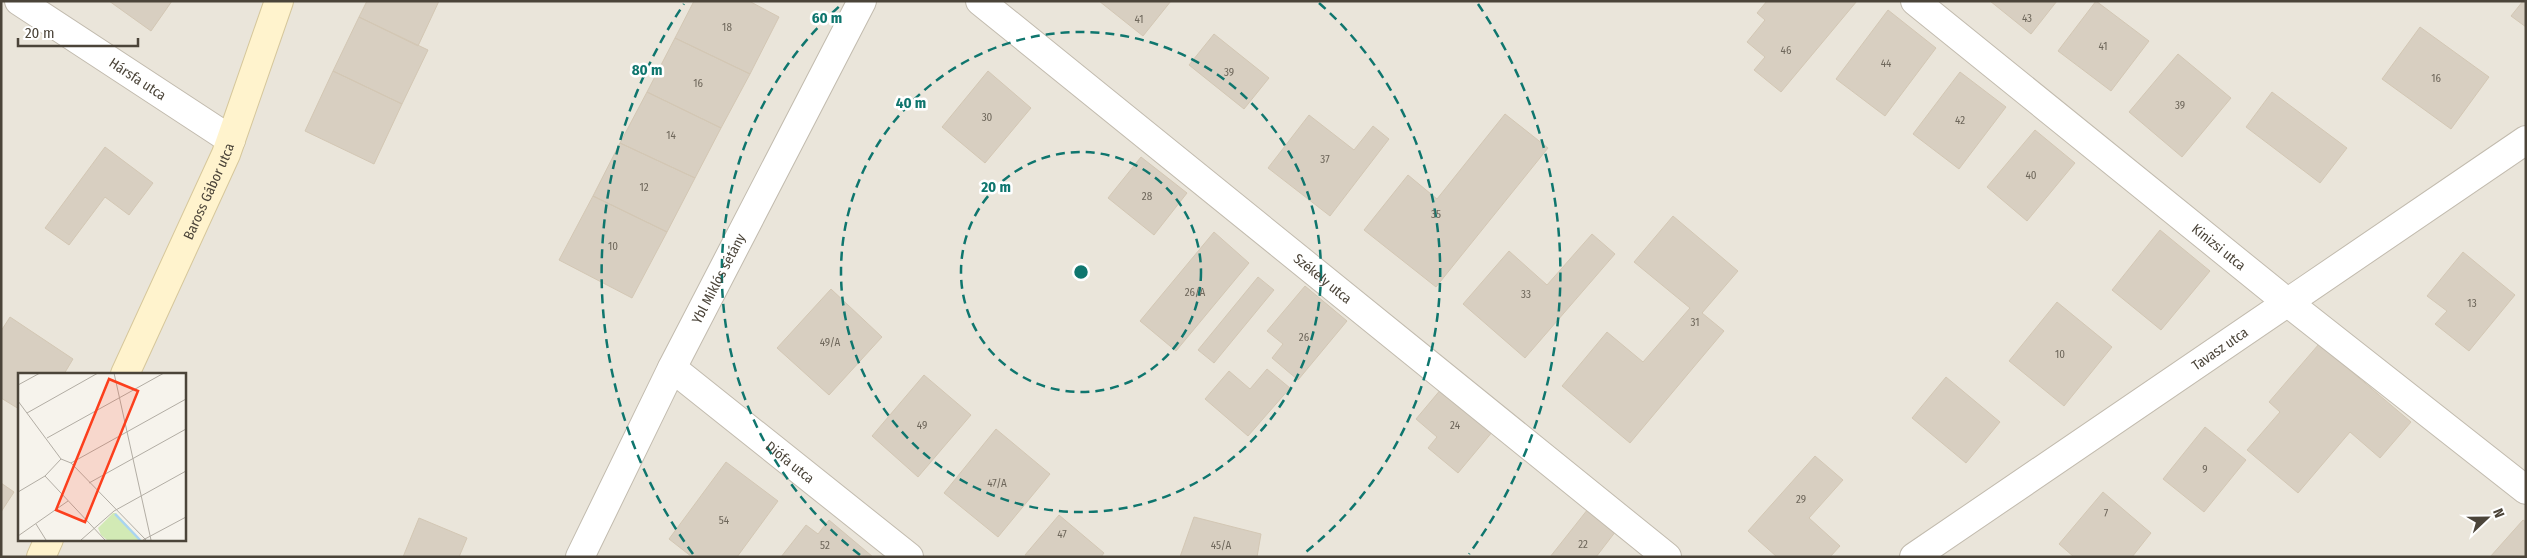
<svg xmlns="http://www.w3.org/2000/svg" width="2527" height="558" font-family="'Fira Sans Condensed',sans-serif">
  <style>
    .residential { fill: #eae5da; fill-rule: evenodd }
    .building { fill: #d8cfc1; stroke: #d3c7b4 }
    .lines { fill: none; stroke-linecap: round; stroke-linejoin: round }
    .street-casing { stroke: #c2bbae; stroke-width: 30 }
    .secondary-casing { stroke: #d6c79b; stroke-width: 30 }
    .street { stroke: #fff; stroke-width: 28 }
    .secondary { stroke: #fff3cd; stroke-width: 28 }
    .ring { fill: none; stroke: #0f766e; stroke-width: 2.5; stroke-dasharray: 9 6 }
    .labels { text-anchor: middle; stroke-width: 5; stroke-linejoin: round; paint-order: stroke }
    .number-label { font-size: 11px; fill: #6e675b }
    .street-label { font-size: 14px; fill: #4b4439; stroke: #fff }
    .inset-river { fill: none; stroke: #a9d4f2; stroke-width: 2.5 }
    .inset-road { fill: none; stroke: #b2ada4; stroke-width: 1 }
    .view { fill: #fc3f1d; fill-opacity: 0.15; stroke: #fc3f1d; stroke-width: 2.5 }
    .inset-edge { fill: none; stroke: #4b4439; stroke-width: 2.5 }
    .centre { fill: #0f766e; stroke: #fff; stroke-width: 2.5 }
    .ring-label { font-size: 15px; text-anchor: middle; font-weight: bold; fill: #0f766e; stroke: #fff; stroke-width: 5; stroke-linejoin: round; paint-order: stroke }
  </style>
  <rect width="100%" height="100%" fill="#f6f3ec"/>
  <path class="residential" d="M 1,1 L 2526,1 L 2526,557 L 1,557 ZM 19,374 L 184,374 L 184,539 L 19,539 Z"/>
  <path class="building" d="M 109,1 L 172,1 L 151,31 Z
    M 367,1 L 439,1 L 418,46 L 359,17 Z
    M 694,1 L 749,1 L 779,17 L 750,74 L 675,38 Z
    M 1099,1 L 1171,1 L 1143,36 Z
    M 1767,1 L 1857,1 L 1781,92 L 1754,70 L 1765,57 L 1747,42 L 1765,20 L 1757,13 Z
    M 1990,1 L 2057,1 L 2031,34 Z
    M 2096,1 L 2149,41 L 2111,91 L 2058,51 Z
    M 2523,1 L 2526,1 L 2526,27 L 2511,16 Z
    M 1888,10 L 1936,48 L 1885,116 L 1836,79 Z
    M 359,17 L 428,50 L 402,104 L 333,71 Z
    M 2420,27 L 2489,77 L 2451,129 L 2382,79 Z
    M 1214,34 L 1269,78 L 1244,109 L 1189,65 Z
    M 675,38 L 750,74 L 721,128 L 647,92 Z
    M 2178,54 L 2231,98 L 2182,157 L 2129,112 Z
    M 333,71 L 402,104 L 374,164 L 305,131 Z
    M 988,71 L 1031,108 L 985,163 L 942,127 Z
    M 1960,72 L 2006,107 L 1959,169 L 1913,134 Z
    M 647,92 L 721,128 L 695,178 L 620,143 Z
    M 2272,92 L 2347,148 L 2320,183 L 2246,127 Z
    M 1505,114 L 1548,148 L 1436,287 L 1364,230 L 1408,175 L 1437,199 Z
    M 1309,115 L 1354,150 L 1373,126 L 1389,139 L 1330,216 L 1268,168 Z
    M 2035,130 L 2075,163 L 2027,221 L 1987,187 Z
    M 620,143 L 695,178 L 667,232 L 593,196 Z
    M 105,147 L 153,183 L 129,215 L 105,197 L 69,245 L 45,228 Z
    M 1141,157 L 1187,193 L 1154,235 L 1108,198 Z
    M 593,196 L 667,232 L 632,298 L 559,260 Z
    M 1673,216 L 1738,271 L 1702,313 L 1724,331 L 1630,443 L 1562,386 L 1607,332 L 1643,362 L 1690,308 L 1634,262 Z
    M 2160,230 L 2210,271 L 2161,330 L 2112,290 Z
    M 1214,232 L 1249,263 L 1176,351 L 1140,321 Z
    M 1592,234 L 1615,254 L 1525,358 L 1463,304 L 1509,251 L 1547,285 Z
    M 2463,252 L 2515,295 L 2469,351 L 2435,324 L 2447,311 L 2427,296 Z
    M 1258,277 L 1274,290 L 1214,363 L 1198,350 Z
    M 1305,286 L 1347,321 L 1298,380 L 1272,358 L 1283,344 L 1267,331 Z
    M 831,289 L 882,337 L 829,395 L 777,348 Z
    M 2057,302 L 2112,347 L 2064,406 L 2009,361 Z
    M 10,317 L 73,359 L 64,374 L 19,374 L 19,409 L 1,398 L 1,331 Z
    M 2319,344 L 2411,422 L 2380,458 L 2350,432 L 2298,493 L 2247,450 L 2280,412 L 2269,402 Z
    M 1267,369 L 1290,388 L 1248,436 L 1205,399 L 1229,371 L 1250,389 Z
    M 924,375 L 971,415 L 918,477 L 872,436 Z
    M 1946,377 L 2000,422 L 1966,463 L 1912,418 Z
    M 1442,388 L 1493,431 L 1458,473 L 1428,448 L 1437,437 L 1416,419 Z
    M 2205,427 L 2246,460 L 2204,512 L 2163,479 Z
    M 996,429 L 1050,474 L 998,537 L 944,493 Z
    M 1815,456 L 1843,480 L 1809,518 L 1840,546 L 1830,557 L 1777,557 L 1748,531 Z
    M 726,462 L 778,501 L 737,557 L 692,557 L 669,539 Z
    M 1,483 L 14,492 L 1,512 Z
    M 2103,492 L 2151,533 L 2132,557 L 2074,557 L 2059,544 Z
    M 1588,509 L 1616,531 L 1596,557 L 1550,557 Z
    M 1059,515 L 1104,553 L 1101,557 L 1025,555 Z
    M 1194,517 L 1261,534 L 1257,557 L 1180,557 Z
    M 419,518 L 467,538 L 459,557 L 403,557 Z
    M 829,520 L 873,557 L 781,557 L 806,525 L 818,534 Z
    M 2523,520 L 2526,522 L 2526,557 L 2490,557 Z"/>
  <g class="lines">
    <g class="street-casing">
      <g id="street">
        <path id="s1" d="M 19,1 L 231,140"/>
        <path id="s2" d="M 980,1 L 1667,557"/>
        <path id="s3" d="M 1915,1 L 2287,302 L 2526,490"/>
        <path id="s4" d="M 672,368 L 909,557"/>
        <path id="s5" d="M 580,557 L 672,368 L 862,1"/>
        <path id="s6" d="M 1914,557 L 2526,140"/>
      </g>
    </g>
    <g class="secondary-casing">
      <g id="secondary">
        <path id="s7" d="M 125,374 L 226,154 L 279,1"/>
        <path d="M 41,557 L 49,539"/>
      </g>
    </g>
    <use href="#street" class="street"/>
    <use href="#secondary" class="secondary"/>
  </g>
  <g class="ring">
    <circle cx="1081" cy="272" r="120"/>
    <circle cx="1081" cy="272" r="240"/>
    <path d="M860 555A359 359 0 0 1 843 3M1319 3A359 359 0 0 1 1302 555"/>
    <path d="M693 554A479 479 0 0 1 684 4M1478 4A479 479 0 0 1 1469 554"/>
  </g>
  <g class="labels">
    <g class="number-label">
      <text x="2027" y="22">43</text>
      <text x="1139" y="23">41</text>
      <text x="727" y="31">18</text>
      <text x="2103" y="50">41</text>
      <text x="1786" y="54">46</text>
      <text x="1886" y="67">44</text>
      <text x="1229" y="76">39</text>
      <text x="2436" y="82">16</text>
      <text x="698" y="87">16</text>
      <text x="2180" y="109">39</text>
      <text x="987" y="121">30</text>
      <text x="1960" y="124">42</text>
      <text x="671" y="139">14</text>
      <text x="1325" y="163">37</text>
      <text x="2031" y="179">40</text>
      <text x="644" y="191">12</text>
      <text x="1147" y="200">28</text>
      <text x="1436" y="218">35</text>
      <text x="613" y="250">10</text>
      <text x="1195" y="296">26/A</text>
      <text x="1526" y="298">33</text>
      <text x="2472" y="307">13</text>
      <text x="1695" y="326">31</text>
      <text x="1304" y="341">26</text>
      <text x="830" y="346">49/A</text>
      <text x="2060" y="358">10</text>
      <text x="922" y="429">49</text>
      <text x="1455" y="429">24</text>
      <text x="2205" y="473">9</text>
      <text x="997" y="487">47/A</text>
      <text x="1801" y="503">29</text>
      <text x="2106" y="517">7</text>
      <text x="724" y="524">54</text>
      <text x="1062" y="538">47</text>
      <text x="1583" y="548">22</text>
      <text x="825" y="549">52</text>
      <text x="1221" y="549">45/A</text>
    </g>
    <g class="street-label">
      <text dy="5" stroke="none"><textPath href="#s1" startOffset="142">Hársfa utca</textPath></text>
      <text dy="5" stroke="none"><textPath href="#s7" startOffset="201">Baross Gábor utca</textPath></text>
      <text dy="5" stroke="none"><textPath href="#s3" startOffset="391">Kinizsi utca</textPath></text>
      <text dy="5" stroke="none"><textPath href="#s5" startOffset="311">Ybl Miklós sétány</textPath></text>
      <text dy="5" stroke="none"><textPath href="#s2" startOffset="441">Székely utca</textPath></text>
      <text dy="5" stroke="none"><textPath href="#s6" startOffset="370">Tavasz utca</textPath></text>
      <text dy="5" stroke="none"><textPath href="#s4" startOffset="151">Diófa utca</textPath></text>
    </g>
  </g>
  <g transform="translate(18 373)">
    <rect width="168" height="168" fill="#f6f3ec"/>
    <path d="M 95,140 L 98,140 L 123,167 L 89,167 L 83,162 L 80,155 Z" fill="#d2eab5"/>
    <path class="inset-river" d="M 97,141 L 122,167"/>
    <path class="inset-road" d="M 96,0 L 133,167M 0,12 L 22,0M 0,28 L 43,86 L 53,90 L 128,167M 9,40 L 80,0M 29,65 L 146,0M 53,90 L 168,26M 27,103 L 87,167M 27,103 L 43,86M 71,110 L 168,56M 0,119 L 27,103M 18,151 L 28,167M 0,163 L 50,128M 63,167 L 96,138 L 168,98M 125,167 L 168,144"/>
    <path class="view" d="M 91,6 L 120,18 L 67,149 L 38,137 Z"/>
    <rect width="168" height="168" class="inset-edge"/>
  </g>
  <circle cx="1081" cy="272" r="8" class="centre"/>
  <g class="ring-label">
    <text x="827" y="23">60 m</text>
    <text x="647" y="75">80 m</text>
    <text x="911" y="108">40 m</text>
    <text x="996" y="192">20 m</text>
  </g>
  <rect width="2527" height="558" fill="none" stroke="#4b4439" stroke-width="5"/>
  <g transform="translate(2487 518) rotate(68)" stroke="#ffffff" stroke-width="4" paint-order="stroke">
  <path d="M0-4L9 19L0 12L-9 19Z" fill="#4b4439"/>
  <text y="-8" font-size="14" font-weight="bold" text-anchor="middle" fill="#4b4439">N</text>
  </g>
  <path d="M18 38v8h120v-8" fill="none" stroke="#4b4439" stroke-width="2.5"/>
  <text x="25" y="38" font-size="15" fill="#4b4439" stroke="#ffffff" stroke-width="4" paint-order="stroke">20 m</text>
</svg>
